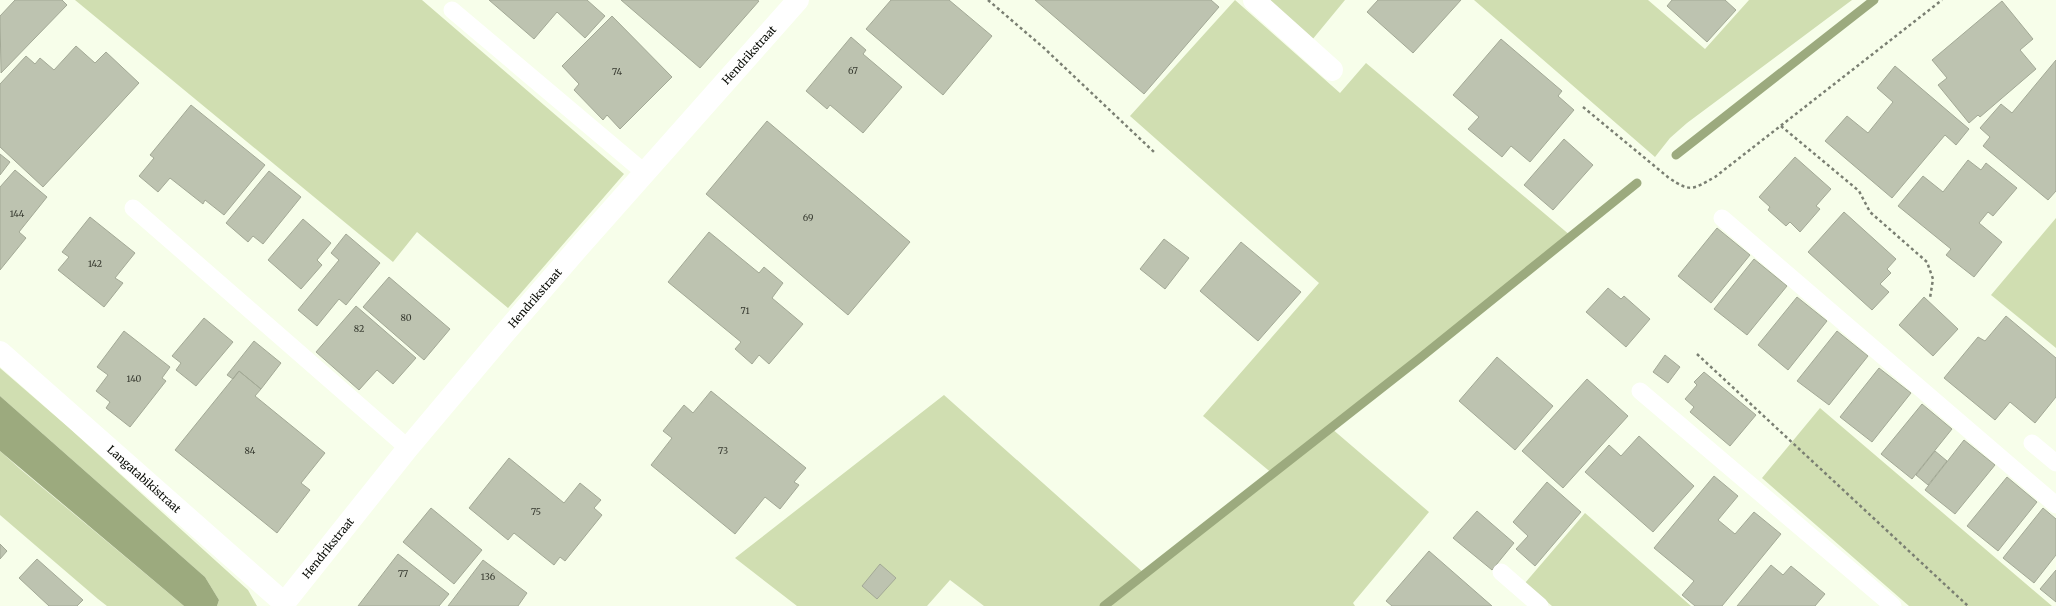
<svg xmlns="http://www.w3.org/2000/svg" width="2056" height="606" font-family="Merriweather,serif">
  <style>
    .green { fill: #d0deb1 }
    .water { fill: #9caa7e }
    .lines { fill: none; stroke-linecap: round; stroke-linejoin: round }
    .stream { stroke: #9caa7e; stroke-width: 9 }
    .building { fill: #bdc3b0; stroke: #a3a996 }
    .path { stroke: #7a7f72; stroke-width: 2.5; stroke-dasharray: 3 3; stroke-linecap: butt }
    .service { stroke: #fff; stroke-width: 17 }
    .minor { stroke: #fff; stroke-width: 22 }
    .tertiary { stroke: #fff; stroke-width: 22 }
    .labels { text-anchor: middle; stroke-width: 3; stroke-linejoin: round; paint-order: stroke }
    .number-label { font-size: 9px; fill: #373a30 }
    .street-label { font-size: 11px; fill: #0a0c06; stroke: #fff }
  </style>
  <rect width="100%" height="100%" fill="#f7feea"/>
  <path class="green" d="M 75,0 L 422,0 L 624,174 L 508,308 L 417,232 L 393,262 Z
    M 1235,0 L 1340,93 L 1366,63 L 1571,236 L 1331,428 L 1429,512 L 1353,603 L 1355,606 L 984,606 L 950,580 L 927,606 L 797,606 L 735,558 L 944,395 L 1145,574 L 1273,474 L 1203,416 L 1319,283 L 1130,116 Z
    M 1268,0 L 1345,0 L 1312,40 Z
    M 1474,0 L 1648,0 L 1705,49 L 1749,0 L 1852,0 L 1687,123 L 1670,138 L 1655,157 Z
    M 2056,218 L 2056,348 L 1991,295 Z
    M 0,368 L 68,427 L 248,590 L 257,606 L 217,606 L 219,600 L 205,577 L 0,396 Z
    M 1820,408 L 2052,606 L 1909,606 L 1762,478 Z
    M 0,451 L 19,468 L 184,606 L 107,606 L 98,599 L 0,515 Z
    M 1585,513 L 1691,606 L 1552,606 L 1525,583 Z"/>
  <path class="water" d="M 0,396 L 205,577 L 219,600 L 217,606 L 184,606 L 0,451 Z"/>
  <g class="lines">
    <path class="stream" d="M 1676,155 L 1874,0
      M 1104,606 L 1420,358 L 1637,183"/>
  </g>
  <path class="building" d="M 15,0 L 62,0 L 67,5 L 1,73 L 0,16 Z
    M 489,0 L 587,0 L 605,16 L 585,38 L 557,12 L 534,39 Z
    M 621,0 L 757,0 L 759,1 L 700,68 Z
    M 891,0 L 949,0 L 992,36 L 943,95 L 866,29 Z
    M 1035,0 L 1211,0 L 1219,7 L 1144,94 Z
    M 1378,0 L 1461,0 L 1413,53 L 1367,12 Z
    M 1672,0 L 1725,0 L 1736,10 L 1707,42 L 1667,6 Z
    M 2002,1 L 2033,39 L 2020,50 L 2036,69 L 1980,117 L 1978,115 L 1969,123 L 1938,85 L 1947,78 L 1932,60 Z
    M 612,16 L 672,77 L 620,129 L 607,115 L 603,120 L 574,90 L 579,84 L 562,66 Z
    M 851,37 L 866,50 L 863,54 L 902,87 L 863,133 L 830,105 L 827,109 L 806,91 Z
    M 1501,39 L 1562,91 L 1558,96 L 1574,110 L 1530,162 L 1511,146 L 1502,157 L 1468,129 L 1479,117 L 1453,95 Z
    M 76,46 L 95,63 L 106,52 L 139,83 L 43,187 L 0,147 L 0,84 L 26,56 L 35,64 L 40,58 L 54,70 Z
    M 2056,60 L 2056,191 L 2048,200 L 1983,146 L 1990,137 L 1980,128 L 2001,104 L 2012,113 Z
    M 1895,66 L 1969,129 L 1956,145 L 1945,135 L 1892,198 L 1825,141 L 1847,116 L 1868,133 L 1893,102 L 1877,88 Z
    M 191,105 L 265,165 L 224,215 L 205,200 L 203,204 L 170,178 L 158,192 L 139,176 L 154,158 L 150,155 Z
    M 767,121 L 910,242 L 848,315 L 706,194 Z
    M 1564,139 L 1593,165 L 1553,210 L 1524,185 Z
    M 0,154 L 10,162 L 0,175 Z
    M 1795,157 L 1831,189 L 1816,206 L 1820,209 L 1800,232 L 1790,222 L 1786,226 L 1768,210 L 1770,207 L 1759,197 Z
    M 1968,160 L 1981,170 L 1986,163 L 2017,188 L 1993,216 L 1988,212 L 1979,223 L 2002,242 L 1974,277 L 1946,255 L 1951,249 L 1898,206 L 1923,176 L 1943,192 Z
    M 15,170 L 47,197 L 19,232 L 26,238 L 0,270 L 0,187 Z
    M 269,171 L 301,197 L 263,244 L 253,236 L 248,242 L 226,223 Z
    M 1844,212 L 1896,259 L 1887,269 L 1891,273 L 1880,284 L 1889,292 L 1872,310 L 1808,252 Z
    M 90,217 L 135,253 L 115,278 L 123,283 L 104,307 L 58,270 L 69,257 L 62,252 Z
    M 303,219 L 331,243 L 317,260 L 322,265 L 301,289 L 268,260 Z
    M 1717,228 L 1750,255 L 1711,303 L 1678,276 Z
    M 709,232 L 759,273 L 764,267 L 783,283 L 772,298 L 803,324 L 769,364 L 759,355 L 752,364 L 735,349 L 741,342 L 668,282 Z
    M 346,234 L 380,263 L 346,305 L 339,299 L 317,326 L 298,310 L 339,260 L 331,253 Z
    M 1164,239 L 1189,258 L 1165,289 L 1140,269 Z
    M 1241,242 L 1301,292 L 1258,341 L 1200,291 Z
    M 1754,259 L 1787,286 L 1747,335 L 1714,309 Z
    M 389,277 L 450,329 L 424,360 L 363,307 Z
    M 1608,288 L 1621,299 L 1624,296 L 1650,319 L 1626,347 L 1586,312 Z
    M 1797,297 L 1827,321 L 1788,370 L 1758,345 Z
    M 1924,297 L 1958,329 L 1933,356 L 1899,325 Z
    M 356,306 L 416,358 L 393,384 L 377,370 L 359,390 L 316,352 Z
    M 2006,316 L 2056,358 L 2056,397 L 2035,423 L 2010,402 L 1995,420 L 1944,378 L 1978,337 L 1985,341 Z
    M 204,318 L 233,342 L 196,386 L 176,370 L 181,363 L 172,356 Z
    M 124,331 L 170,367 L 162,378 L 166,381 L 130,427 L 106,408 L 110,402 L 96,391 L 108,375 L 97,367 Z
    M 1837,331 L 1868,356 L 1829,405 L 1797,381 Z
    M 254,341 L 281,363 L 261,389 L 239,371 L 233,379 L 227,375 Z
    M 1665,355 L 1680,367 L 1668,383 L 1653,372 Z
    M 1497,357 L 1553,406 L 1515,450 L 1459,401 Z
    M 1879,368 L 1911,393 L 1872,442 L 1840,417 Z
    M 239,371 L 261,389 L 255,396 L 325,453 L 301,483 L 310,490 L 277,533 L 175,450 Z
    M 1704,372 L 1756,415 L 1730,446 L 1690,412 L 1694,407 L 1685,399 L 1697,385 L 1694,382 Z
    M 1587,379 L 1628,416 L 1563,488 L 1522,451 Z
    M 711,391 L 806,468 L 794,482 L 799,485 L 780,509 L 765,497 L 735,534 L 651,465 L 672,438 L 663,431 L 684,405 L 693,413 Z
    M 1922,404 L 1952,429 L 1912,479 L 1881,454 Z
    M 1639,436 L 1694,486 L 1653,532 L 1585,472 L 1609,445 L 1621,456 Z
    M 1964,440 L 1995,465 L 1955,514 L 1925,490 Z
    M 1935,451 L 1947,461 L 1928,485 L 1916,475 Z
    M 509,458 L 564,503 L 580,483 L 601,500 L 594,508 L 602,515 L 565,561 L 560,557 L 554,565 L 514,533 L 508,540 L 469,508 Z
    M 1714,476 L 1738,496 L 1718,520 L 1735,534 L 1754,512 L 1781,534 L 1722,606 L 1695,606 L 1682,595 L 1694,581 L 1654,548 Z
    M 2007,477 L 2037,502 L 1998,551 L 1967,526 Z
    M 1547,482 L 1581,512 L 1535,566 L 1516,549 L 1528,536 L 1513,522 Z
    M 431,508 L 482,550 L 454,584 L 403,542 Z
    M 2043,508 L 2056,519 L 2056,555 L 2034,583 L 2003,558 Z
    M 1477,511 L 1514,543 L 1492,570 L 1453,538 Z
    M 0,544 L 7,551 L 0,559 Z
    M 1429,551 L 1492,606 L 1392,606 L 1386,601 Z
    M 398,554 L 449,594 L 439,606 L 358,606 Z
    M 37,559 L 83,600 L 77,606 L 49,606 L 19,578 Z
    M 483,560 L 527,593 L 518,606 L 448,606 Z
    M 880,564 L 896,578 L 877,599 L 862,586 Z
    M 1771,565 L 1783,575 L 1791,566 L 1825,594 L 1815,606 L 1737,606 Z
    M 2056,570 L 2056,602 L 2040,589 Z"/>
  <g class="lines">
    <path class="path" d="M 988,0 L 1044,48 L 1154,152
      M 1583,107 L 1669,178 C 1691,193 1693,189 1715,177 L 1942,0
      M 1781,126 L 1859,191 L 1870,212 L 1927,262 L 1933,279 L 1930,298
      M 1697,354 L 1968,606"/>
    <path class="service" d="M 452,10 L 645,173
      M 133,208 L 408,448
      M 1722,218 L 2056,505
      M 1640,391 L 1893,606
      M 2032,443 L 2056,463
      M 1501,572 L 1540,606"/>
    <path class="minor" d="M 1254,0 L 1332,70
      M 0,352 L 284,603"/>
    <path class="tertiary" d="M 282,606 L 408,448 L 503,335 L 578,248 L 798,0"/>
  </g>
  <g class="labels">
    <g class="number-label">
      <text x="853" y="74">67</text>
      <text x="617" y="75">74</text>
      <text x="17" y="217">144</text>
      <text x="808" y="221">69</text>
      <text x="95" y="267">142</text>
      <text x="745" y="314">71</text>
      <text x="406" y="321">80</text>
      <text x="359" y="332">82</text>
      <text x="134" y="382">140</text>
      <text x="250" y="454">84</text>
      <text x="723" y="454">73</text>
      <text x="536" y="515">75</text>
      <text x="403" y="577">77</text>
      <text x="488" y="580">136</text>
    </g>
    <g class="street-label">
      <text transform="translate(749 55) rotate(-48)" y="4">Hendrikstraat</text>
      <text transform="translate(535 298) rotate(-49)" y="4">Hendrikstraat</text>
      <text transform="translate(144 479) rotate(42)" y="4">Langatabikistraat</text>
      <text transform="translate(328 548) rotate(-51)" y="4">Hendrikstraat</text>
    </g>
  </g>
</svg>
